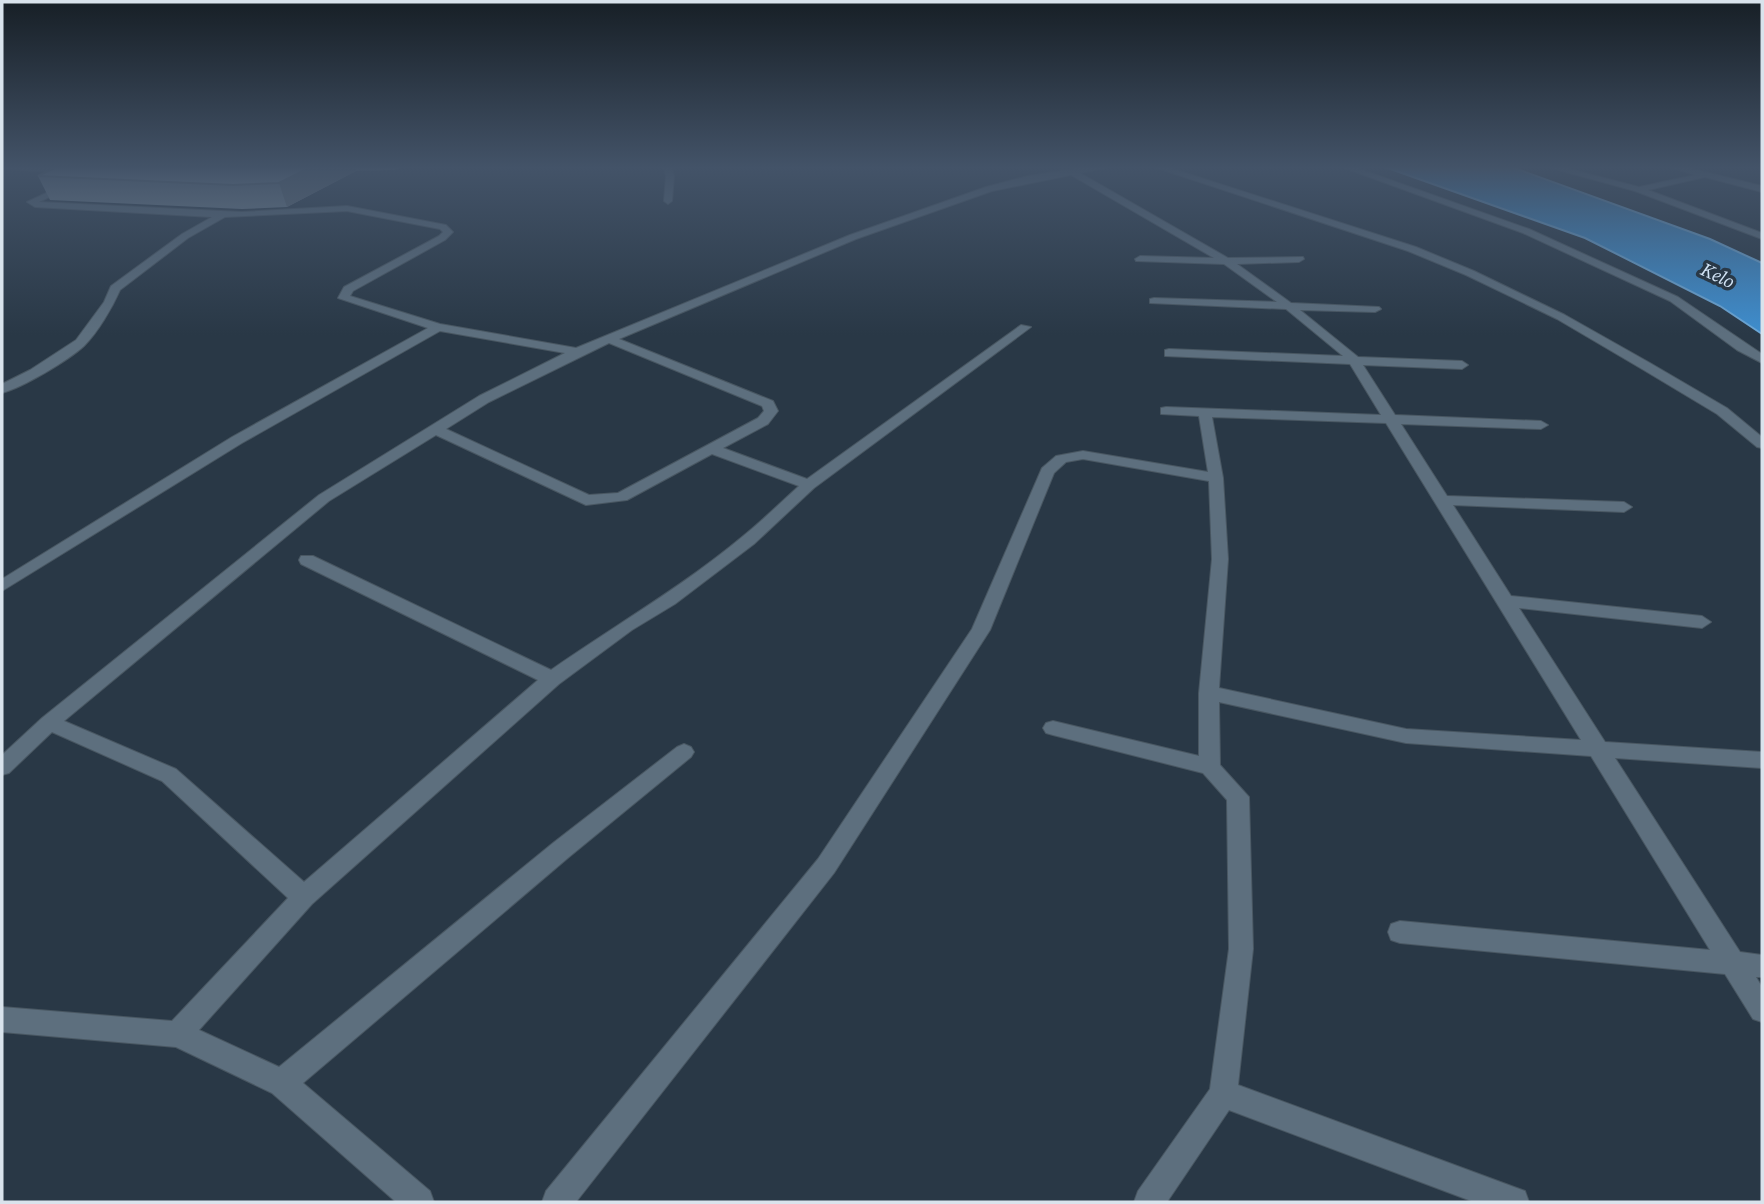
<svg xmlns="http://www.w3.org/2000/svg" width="1764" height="1204" font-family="'Source Serif 4',serif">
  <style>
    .water { fill: #3e8ecf; stroke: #6ca8d8; stroke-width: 2 }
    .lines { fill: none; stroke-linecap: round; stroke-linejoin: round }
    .minor-casing { stroke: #495762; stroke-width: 2 }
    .minor { fill: #5d6f7e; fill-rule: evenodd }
    .wall { fill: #7e8f9d }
    .shaded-wall { fill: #67747f }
    .building { fill: #93a6b6; stroke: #67747f; stroke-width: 2 }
    .labels { text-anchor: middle; stroke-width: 7; stroke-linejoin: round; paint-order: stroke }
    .far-water-label { font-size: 19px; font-style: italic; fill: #d2e4f6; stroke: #293846 }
  </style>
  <rect width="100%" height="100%" fill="#293846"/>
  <path class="water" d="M 1382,166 L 1509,166 L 1710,239 L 1762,263 L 1762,334 L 1720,306 L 1585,238 Z"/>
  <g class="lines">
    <g class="minor-casing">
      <path id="minor" d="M 2,166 L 60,168 L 64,170 L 60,172 L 2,169 Z
        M 104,166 L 115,166 L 39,202 L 242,212 L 347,206 L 446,225 L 453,232 L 445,240 L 353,291 L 350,296 L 440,324 L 576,348 L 850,235 L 986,187 L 1028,176 L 1093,166 L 1114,166 L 1080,173 L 1228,258 L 1303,257 L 1304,259 L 1299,262 L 1237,264 L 1291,303 L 1379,307 L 1381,309 L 1375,312 L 1300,310 L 1358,357 L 1462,361 L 1468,365 L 1462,369 L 1363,365 L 1395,415 L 1541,421 L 1548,425 L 1541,429 L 1401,424 L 1447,496 L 1624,502 L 1632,507 L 1624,512 L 1453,505 L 1511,596 L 1702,616 L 1711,622 L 1702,628 L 1519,608 L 1605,742 L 1762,752 L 1762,768 L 1615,758 L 1740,952 L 1762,955 L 1762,977 L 1756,977 L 1762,987 L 1762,1022 L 1753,1019 L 1725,974 L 1400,943 L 1391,940 L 1388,932 L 1391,924 L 1400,921 L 1710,950 L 1591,756 L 1406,743 L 1219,702 L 1220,765 L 1249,797 L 1253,949 L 1238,1085 L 1514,1187 L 1525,1191 L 1529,1202 L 1474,1202 L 1229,1110 L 1167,1202 L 1134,1202 L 1138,1191 L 1210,1089 L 1229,949 L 1227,800 L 1203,773 L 1053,735 L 1046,733 L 1043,728 L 1046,723 L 1053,721 L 1199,756 L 1199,693 L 1212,559 L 1209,481 L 1083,459 L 1066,462 L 1054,473 L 990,630 L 834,873 L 576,1202 L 542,1202 L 546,1191 L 818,859 L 972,629 L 1042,468 L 1056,456 L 1083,451 L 1208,472 L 1199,416 L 1161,414 L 1161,408 L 1166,407 L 1381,415 L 1350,364 L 1165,356 L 1165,350 L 1169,349 L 1343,356 L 1286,309 L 1150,303 L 1150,299 L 1154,298 L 1277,302 L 1224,264 L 1136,261 L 1135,259 L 1140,256 L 1214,258 L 1071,175 L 992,191 L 856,239 L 619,339 L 773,401 L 778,411 L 768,424 L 723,448 L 807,479 L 1021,325 L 1031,327 L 814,488 L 754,544 L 675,604 L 632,630 L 559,684 L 312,904 L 199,1030 L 279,1067 L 553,843 L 677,747 L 684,744 L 691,747 L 694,752 L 691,757 L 569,857 L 303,1083 L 430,1191 L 434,1202 L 396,1202 L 272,1093 L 176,1047 L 2,1032 L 2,1007 L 172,1021 L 288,898 L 162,781 L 52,732 L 9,773 L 2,775 L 2,755 L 42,718 L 319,495 L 479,396 L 565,353 L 440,331 L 242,443 L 2,591 L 2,579 L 232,437 L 428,328 L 338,298 L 344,287 L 439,236 L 443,232 L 440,229 L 347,211 L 225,217 L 188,238 L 120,290 C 112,308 98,332 84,346 C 69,360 22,388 2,393 L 2,384 L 30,370 L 76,340 L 104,302 L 111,286 L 182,234 L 212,217 L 35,207 L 27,202 ZM 609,343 L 762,406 L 764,411 L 758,418 L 618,493 L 589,495 L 446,429 L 489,402 ZM 1212,417 L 1386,423 L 1581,740 L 1406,729 L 1219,688 L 1228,559 L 1223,478 ZM 436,435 L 586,505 L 627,500 L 712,454 L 799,486 C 780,503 762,521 742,537 C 682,587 614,626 551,670 L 313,556 L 301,556 L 299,560 L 301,564 L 538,680 L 304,882 L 176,769 L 64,721 L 329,501 Z
        M 663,166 L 671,166 L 674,176 L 672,201 L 668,204 L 664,201 L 666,176 Z
        M 1151,166 L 1164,166 L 1416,247 L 1474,271 L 1565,315 L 1650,363 L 1727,408 L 1762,437 L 1762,448 L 1757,447 L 1717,414 L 1642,369 L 1557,319 L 1466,275 L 1408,251 Z
        M 1339,166 L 1351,166 L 1529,229 L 1678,297 L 1762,354 L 1762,363 L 1737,350 L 1670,301 L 1523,233 Z
        M 1544,166 L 1558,166 L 1639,187 L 1695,175 L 1667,166 L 1681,166 L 1762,186 L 1762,192 L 1705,177 L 1648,190 L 1762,233 L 1762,239 L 1635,191 Z"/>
    </g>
    <use href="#minor" class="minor"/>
  </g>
  <path class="wall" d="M 59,166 L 405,166 L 395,170 L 356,171 L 287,207 L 242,209 L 50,200 L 38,176 Z"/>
  <path class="shaded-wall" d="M 313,166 L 354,166 L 356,171 L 287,207 L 279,183 Z
    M 394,166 L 405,166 L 395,170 Z"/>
  <path class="building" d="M 59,166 L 313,166 L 279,183 L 233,185 L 38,176 Z"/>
  <linearGradient id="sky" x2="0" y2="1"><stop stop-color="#171f26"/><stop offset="0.5" stop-color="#435368"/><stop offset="1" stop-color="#435368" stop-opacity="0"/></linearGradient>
  <rect width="1764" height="335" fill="url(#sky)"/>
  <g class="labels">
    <g class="far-water-label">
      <text transform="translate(1718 275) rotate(25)" y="7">Kelo</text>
    </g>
  </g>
  <rect width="1764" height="1204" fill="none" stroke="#d9e3ec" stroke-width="7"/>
</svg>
